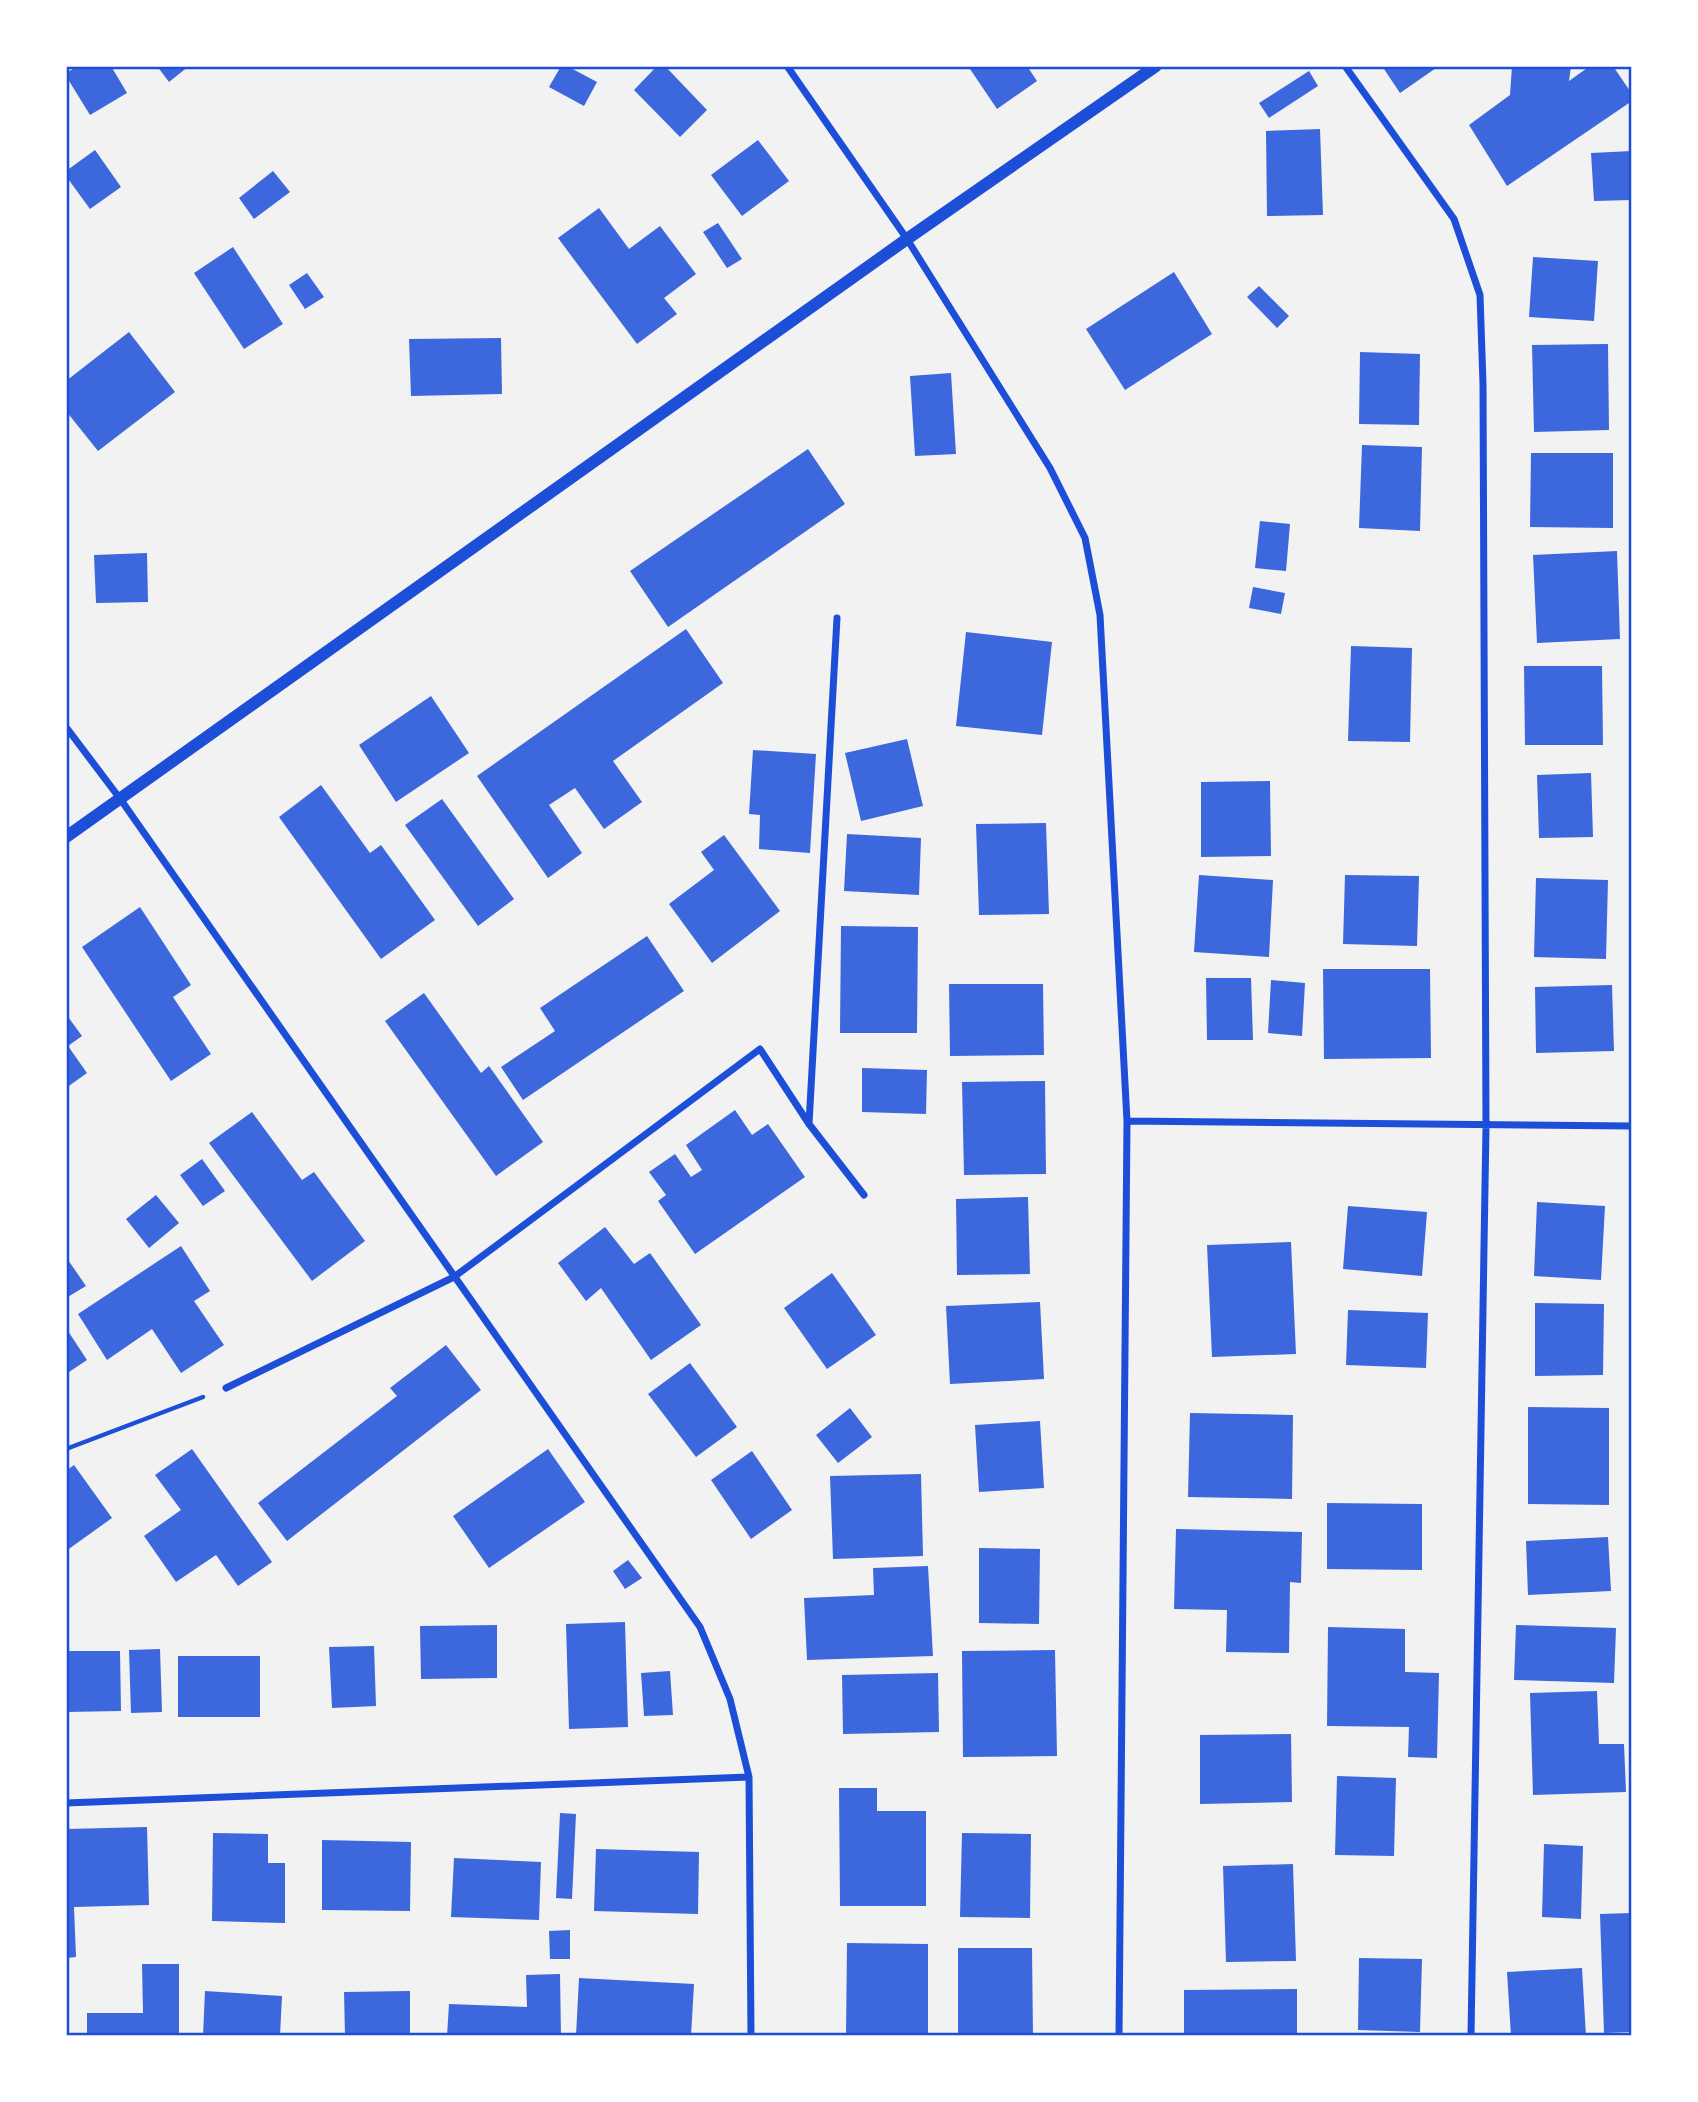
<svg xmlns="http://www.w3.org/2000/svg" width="1698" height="2102" font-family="'Alegreya Sans',sans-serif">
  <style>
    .building { fill: #3d67dc }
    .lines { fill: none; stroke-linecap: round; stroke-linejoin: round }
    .path { stroke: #1d4ed8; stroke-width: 4.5 }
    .minor { stroke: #1d4ed8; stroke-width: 7 }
    .tertiary { stroke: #1d4ed8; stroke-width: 12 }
    .neatline { fill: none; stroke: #1d4ed8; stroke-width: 2.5 }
  </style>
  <rect width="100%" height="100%" fill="#f2f2f2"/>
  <path class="building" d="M 78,66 L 111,66 L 127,93 L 90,115 L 66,76 L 66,73 Z
    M 157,66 L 189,66 L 169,82 Z
    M 561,66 L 567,66 L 597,82 L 584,106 L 549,87 Z
    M 657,66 L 665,66 L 707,110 L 680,137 L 634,90 Z
    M 968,66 L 1027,66 L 1037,81 L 997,109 Z
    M 1382,66 L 1439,66 L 1400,93 Z
    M 1512,66 L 1571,66 L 1569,81 L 1590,66 L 1613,66 L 1632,94 L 1632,101 L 1507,186 L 1469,125 L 1510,95 Z
    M 1309,71 L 1318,86 L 1269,118 L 1259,103 Z
    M 1320,129 L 1323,215 L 1267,216 L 1266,131 Z
    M 758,140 L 789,181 L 742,216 L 711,175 Z
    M 95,150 L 121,187 L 90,209 L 66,176 L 66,171 Z
    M 1632,151 L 1632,200 L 1594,201 L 1591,153 Z
    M 273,171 L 290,192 L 254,219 L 239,198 Z
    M 599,208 L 629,249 L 660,226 L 696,274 L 664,298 L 677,314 L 637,344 L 558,238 Z
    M 718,223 L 742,259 L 727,268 L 703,232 Z
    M 233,247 L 283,324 L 244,349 L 194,273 Z
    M 1533,257 L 1598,261 L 1594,321 L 1529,317 Z
    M 1174,272 L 1212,334 L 1125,390 L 1086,329 Z
    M 307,273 L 324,297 L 305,309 L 289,285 Z
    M 1259,286 L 1289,316 L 1277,328 L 1247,297 Z
    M 129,332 L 175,392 L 98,451 L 66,411 L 66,381 Z
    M 501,338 L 502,394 L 411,396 L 409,339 Z
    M 1608,344 L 1609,430 L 1534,432 L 1532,345 Z
    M 1360,352 L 1420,354 L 1419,425 L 1359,424 Z
    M 951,373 L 956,454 L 915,456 L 910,376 Z
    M 1362,445 L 1422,447 L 1420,531 L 1359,528 Z
    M 808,449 L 845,504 L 668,627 L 630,571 Z
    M 1531,453 L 1613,453 L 1613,528 L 1530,527 Z
    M 1260,521 L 1290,524 L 1286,571 L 1255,568 Z
    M 1617,551 L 1620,639 L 1537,643 L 1533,555 Z
    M 147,553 L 148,602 L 96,603 L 94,555 Z
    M 1253,587 L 1285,593 L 1281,614 L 1249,608 Z
    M 686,629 L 723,683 L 613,761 L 642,802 L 604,829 L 575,788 L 549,805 L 582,853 L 548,878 L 477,776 Z
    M 966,632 L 1052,642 L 1042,735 L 956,726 Z
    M 1351,646 L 1412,648 L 1410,742 L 1348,741 Z
    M 1524,666 L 1602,666 L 1603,745 L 1525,745 Z
    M 431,696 L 469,753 L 396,802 L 359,745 Z
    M 907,739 L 923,806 L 861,821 L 845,753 Z
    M 753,750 L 816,754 L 810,853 L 759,849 L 760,815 L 749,814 Z
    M 1591,773 L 1593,837 L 1539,838 L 1537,775 Z
    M 1270,781 L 1271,856 L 1201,857 L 1201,782 Z
    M 321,785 L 370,853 L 381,845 L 435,920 L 381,959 L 279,817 Z
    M 442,799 L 514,899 L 478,926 L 405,825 Z
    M 1046,823 L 1049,914 L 979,915 L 976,824 Z
    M 847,834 L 921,838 L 919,895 L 844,891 Z
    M 724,835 L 780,911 L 712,963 L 669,904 L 714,870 L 701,852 Z
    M 1199,875 L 1273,880 L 1269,957 L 1194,952 Z
    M 1345,875 L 1419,876 L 1417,946 L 1343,944 Z
    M 1536,878 L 1608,880 L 1606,959 L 1534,957 Z
    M 140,907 L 191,985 L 173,997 L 211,1054 L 171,1081 L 82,947 Z
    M 841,926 L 918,927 L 917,1033 L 840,1033 Z
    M 647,936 L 684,991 L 523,1100 L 501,1067 L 555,1031 L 540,1008 Z
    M 1323,969 L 1430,969 L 1431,1058 L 1324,1059 Z
    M 1206,978 L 1251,978 L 1253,1040 L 1207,1040 Z
    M 1271,980 L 1305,983 L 1302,1036 L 1268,1033 Z
    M 949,984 L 1043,984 L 1044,1055 L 950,1056 Z
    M 1612,985 L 1614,1051 L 1536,1053 L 1535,987 Z
    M 424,993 L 481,1073 L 489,1066 L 543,1142 L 496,1176 L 385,1021 Z
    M 66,1014 L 82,1036 L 68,1046 L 87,1073 L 66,1088 Z
    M 862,1068 L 927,1070 L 926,1114 L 862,1112 Z
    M 1045,1081 L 1046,1174 L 964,1175 L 962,1082 Z
    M 735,1110 L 752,1135 L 768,1124 L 805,1177 L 695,1254 L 658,1201 L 666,1195 L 649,1172 L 675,1154 L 691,1177 L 702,1170 L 686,1145 Z
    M 252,1112 L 302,1180 L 314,1172 L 365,1241 L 312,1281 L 209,1143 Z
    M 202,1159 L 225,1191 L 203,1206 L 180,1175 Z
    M 156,1195 L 179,1223 L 149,1248 L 126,1219 Z
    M 1028,1197 L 1030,1274 L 957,1275 L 956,1199 Z
    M 1537,1202 L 1605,1206 L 1601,1280 L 1534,1276 Z
    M 1348,1206 L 1427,1212 L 1422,1276 L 1343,1269 Z
    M 605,1227 L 634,1264 L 650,1253 L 701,1325 L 651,1360 L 601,1288 L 586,1301 L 558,1263 Z
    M 1291,1242 L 1296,1354 L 1212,1357 L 1207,1245 Z
    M 181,1246 L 210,1291 L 194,1301 L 224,1345 L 181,1373 L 152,1329 L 107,1360 L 78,1314 Z
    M 66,1257 L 86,1286 L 66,1298 Z
    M 832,1273 L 876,1335 L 827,1369 L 784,1308 Z
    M 1040,1302 L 1044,1379 L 950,1384 L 946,1306 Z
    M 1535,1303 L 1604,1304 L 1603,1375 L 1535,1376 Z
    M 1348,1310 L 1428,1313 L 1426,1368 L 1346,1365 Z
    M 66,1328 L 87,1360 L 66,1374 Z
    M 446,1345 L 481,1390 L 287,1541 L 258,1503 L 397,1396 L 390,1388 Z
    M 690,1363 L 737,1427 L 696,1457 L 648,1394 Z
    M 1528,1407 L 1609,1408 L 1609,1505 L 1528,1504 Z
    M 850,1408 L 872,1437 L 838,1463 L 816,1435 Z
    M 1190,1413 L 1293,1415 L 1292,1499 L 1188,1497 Z
    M 1040,1421 L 1044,1488 L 979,1492 L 975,1425 Z
    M 192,1449 L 272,1562 L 238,1586 L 216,1555 L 176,1582 L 144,1536 L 181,1510 L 155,1475 Z
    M 548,1449 L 585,1502 L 489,1568 L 453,1516 Z
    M 752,1451 L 792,1510 L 751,1539 L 711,1480 Z
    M 74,1465 L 112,1518 L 66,1551 L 66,1471 Z
    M 921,1474 L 923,1556 L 833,1559 L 830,1476 Z
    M 1327,1503 L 1422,1504 L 1422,1570 L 1327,1569 Z
    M 1176,1529 L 1302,1532 L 1301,1583 L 1290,1582 L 1289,1653 L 1226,1652 L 1227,1610 L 1174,1609 Z
    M 1608,1537 L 1611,1591 L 1528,1595 L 1526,1541 Z
    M 979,1548 L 1040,1549 L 1039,1624 L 979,1623 Z
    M 628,1560 L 642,1578 L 625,1589 L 613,1571 Z
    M 928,1566 L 933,1656 L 807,1660 L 804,1598 L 874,1595 L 873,1568 Z
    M 625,1622 L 628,1727 L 569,1729 L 566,1624 Z
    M 497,1625 L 497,1678 L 421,1679 L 420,1626 Z
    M 1516,1625 L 1616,1628 L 1614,1683 L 1514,1680 Z
    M 1328,1627 L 1405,1629 L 1405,1672 L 1439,1673 L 1437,1758 L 1408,1757 L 1409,1727 L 1327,1726 Z
    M 374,1646 L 376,1706 L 332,1708 L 329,1647 Z
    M 160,1649 L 162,1712 L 131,1713 L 129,1650 Z
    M 1055,1650 L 1057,1756 L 963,1757 L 962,1651 Z
    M 66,1651 L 120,1651 L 121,1711 L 66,1712 Z
    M 178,1656 L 260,1656 L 260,1717 L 178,1717 Z
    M 670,1671 L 673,1715 L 644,1716 L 641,1673 Z
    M 938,1673 L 939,1732 L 843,1734 L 842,1675 Z
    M 1597,1691 L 1599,1744 L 1624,1744 L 1626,1792 L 1533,1795 L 1530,1693 Z
    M 1291,1734 L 1292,1802 L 1200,1804 L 1200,1735 Z
    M 1337,1776 L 1396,1778 L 1394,1856 L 1335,1855 Z
    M 839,1788 L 877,1788 L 877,1811 L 926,1811 L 926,1906 L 840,1906 Z
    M 560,1813 L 576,1814 L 572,1899 L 556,1898 Z
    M 147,1827 L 149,1905 L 74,1907 L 76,1957 L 66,1958 L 66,1829 Z
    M 213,1833 L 268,1834 L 268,1863 L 285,1863 L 285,1923 L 212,1921 Z
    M 962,1833 L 1031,1834 L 1030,1918 L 960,1917 Z
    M 322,1840 L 411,1842 L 410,1911 L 322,1910 Z
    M 1544,1844 L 1583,1846 L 1581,1919 L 1542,1917 Z
    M 596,1849 L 699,1852 L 698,1914 L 594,1911 Z
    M 454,1858 L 541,1862 L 539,1920 L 451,1917 Z
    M 1293,1864 L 1296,1961 L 1226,1962 L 1223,1866 Z
    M 1632,1913 L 1632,2032 L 1604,2033 L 1600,1914 Z
    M 570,1930 L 570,1959 L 550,1959 L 549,1931 Z
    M 847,1943 L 928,1944 L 928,2036 L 846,2036 Z
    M 958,1948 L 1032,1948 L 1033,2036 L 958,2036 Z
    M 1359,1958 L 1422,1959 L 1420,2032 L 1358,2030 Z
    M 142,1964 L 179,1964 L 179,2036 L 87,2036 L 87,2013 L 143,2013 Z
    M 1582,1968 L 1586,2036 L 1511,2036 L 1507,1972 Z
    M 560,1974 L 561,2036 L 447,2036 L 449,2004 L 527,2007 L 526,1975 Z
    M 579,1978 L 694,1984 L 691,2036 L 576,2036 Z
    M 1297,1989 L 1297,2036 L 1184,2036 L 1184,1990 Z
    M 205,1991 L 282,1996 L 280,2036 L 203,2036 Z
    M 410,1991 L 410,2036 L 345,2036 L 344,1992 Z"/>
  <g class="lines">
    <path class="path" d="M 66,1449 L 203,1397"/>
    <path class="minor" d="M 787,66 L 907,239 L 1050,468 L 1085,538 L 1100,615 L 1127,1121 L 1119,2036
      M 1345,66 L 1454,219 L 1480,295 L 1483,384 L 1486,1126 L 1471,2036
      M 66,727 L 121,800 L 700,1627 L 730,1699 L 749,1777 L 751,2036
      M 1127,1121 L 1632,1126
      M 809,1124 L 837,618
      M 226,1388 L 454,1277 L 760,1049 L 809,1124 L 864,1195
      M 66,1803 L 749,1777"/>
    <path class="tertiary" d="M 66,837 L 907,239 L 1156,66"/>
  </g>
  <rect width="1698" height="2102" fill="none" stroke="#ffffff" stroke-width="136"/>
  <rect x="68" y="68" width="1562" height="1966" class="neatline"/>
</svg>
